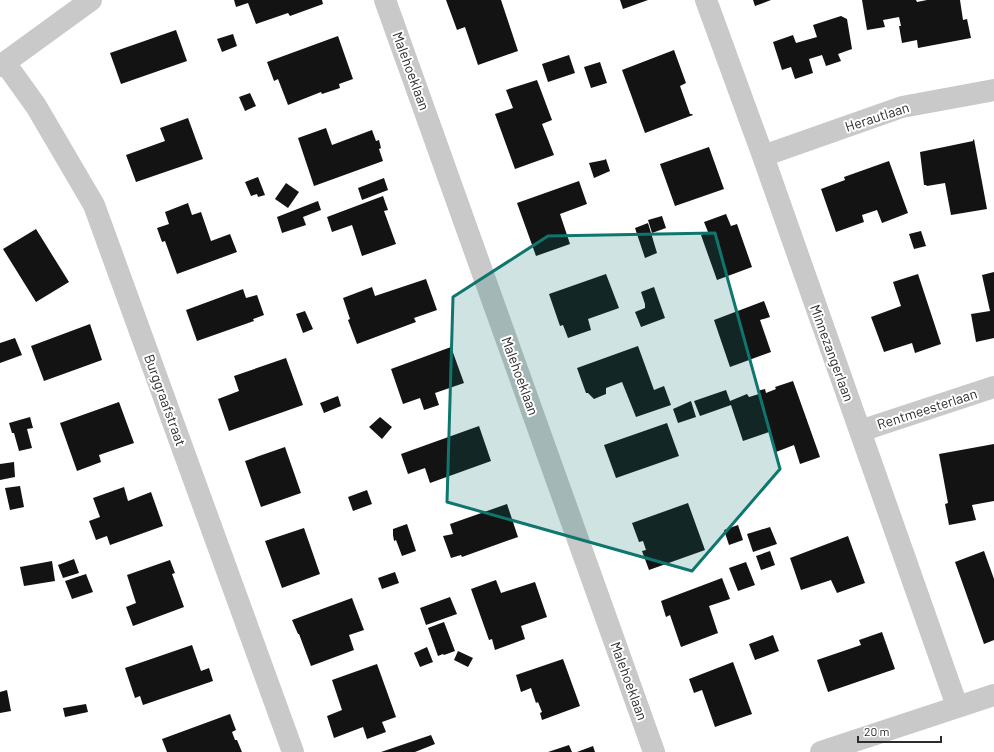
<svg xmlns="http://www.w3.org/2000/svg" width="994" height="752" font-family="Barlow,sans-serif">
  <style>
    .building { fill: #131313 }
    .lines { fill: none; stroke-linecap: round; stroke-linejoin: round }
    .minor { stroke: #c9c9c9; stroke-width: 22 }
    .marked { fill: #0f766e; fill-opacity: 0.2; stroke: #0f766e; stroke-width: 3; stroke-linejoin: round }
    .labels { text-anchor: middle; stroke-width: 4; stroke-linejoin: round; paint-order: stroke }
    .street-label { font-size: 14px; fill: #2c2c2c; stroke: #fff }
  </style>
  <rect width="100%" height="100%" fill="#fff"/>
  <path class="building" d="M 234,0 L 322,0 L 323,4 L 290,16 L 288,13 L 256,24 L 248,3 L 236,7 Z
    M 446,0 L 501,0 L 518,51 L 478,65 L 465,27 L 457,30 Z
    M 620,0 L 648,0 L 623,9 Z
    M 753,0 L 771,0 L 755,6 Z
    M 862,0 L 916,0 L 917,2 L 927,0 L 960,0 L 963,20 L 967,19 L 971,38 L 918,48 L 917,40 L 902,43 L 899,26 L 901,26 L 899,17 L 883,20 L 885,27 L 867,30 Z
    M 841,16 L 847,19 L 852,49 L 838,54 L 841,61 L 826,66 L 822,55 L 809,59 L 813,73 L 795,79 L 791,67 L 782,70 L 773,42 L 793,35 L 796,43 L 817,37 L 813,25 Z
    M 176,30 L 187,61 L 121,84 L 110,53 Z
    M 233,34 L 237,46 L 222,52 L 217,39 Z
    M 338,36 L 353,79 L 339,84 L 340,88 L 322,94 L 321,92 L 288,105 L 278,79 L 274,81 L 267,62 Z
    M 674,50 L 686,83 L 680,86 L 690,114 L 692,114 L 693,115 L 645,133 L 622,70 Z
    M 569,55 L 575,73 L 548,82 L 542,64 Z
    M 600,62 L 607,83 L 591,88 L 584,67 Z
    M 537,80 L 552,120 L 542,124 L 554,155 L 515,169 L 495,114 L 513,108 L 506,90 Z
    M 250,93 L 256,106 L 245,111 L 239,97 Z
    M 188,118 L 203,159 L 136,182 L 126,155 L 165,141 L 160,128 Z
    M 326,128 L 332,145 L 372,130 L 376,141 L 379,140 L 381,148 L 379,149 L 383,161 L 314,186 L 298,138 Z
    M 974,139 L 987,209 L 951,215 L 945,183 L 927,186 L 926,185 L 924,185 L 920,152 L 973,141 L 973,140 Z
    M 709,147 L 724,189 L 675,206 L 660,164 Z
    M 604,160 L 606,159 L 610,171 L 594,178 L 589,163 Z
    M 889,161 L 908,213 L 882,223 L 877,210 L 862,215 L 864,222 L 836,232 L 821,189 L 845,180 L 844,177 Z
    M 258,177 L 265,195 L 258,197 L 257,194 L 251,196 L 245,182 Z
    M 384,178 L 388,190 L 362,200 L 358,188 Z
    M 579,181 L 587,204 L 560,214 L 570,244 L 536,256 L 517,203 Z
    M 286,183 L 299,192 L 288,208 L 275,199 Z
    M 383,196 L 388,210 L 384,211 L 396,244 L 362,256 L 352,225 L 332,232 L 327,217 Z
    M 318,201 L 321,210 L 303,217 L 306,225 L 282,233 L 277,217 Z
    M 188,203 L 192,215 L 201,212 L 211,241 L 230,234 L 237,252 L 177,274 L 165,241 L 162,242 L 157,228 L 169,224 L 165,212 Z
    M 726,214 L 731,226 L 737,224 L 752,267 L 717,280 L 701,235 L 708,232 L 704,222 Z
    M 662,216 L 666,228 L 652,233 L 648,220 Z
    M 648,223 L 657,253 L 645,258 L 635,228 Z
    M 36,229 L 69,282 L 36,302 L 3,249 Z
    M 921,231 L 926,246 L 914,249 L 909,234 Z
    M 994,272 L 994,338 L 976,342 L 971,314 L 990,311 L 982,275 Z
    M 606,274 L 619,308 L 588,319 L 591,330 L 568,338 L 563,325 L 560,326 L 549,294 Z
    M 918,274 L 941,344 L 915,353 L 912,343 L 884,352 L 871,317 L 901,306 L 893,282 Z
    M 426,279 L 437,310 L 414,318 L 416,322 L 357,344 L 348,320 L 350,319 L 343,298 L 372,287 L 375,296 Z
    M 654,287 L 665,318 L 641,327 L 635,312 L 645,308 L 645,304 L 641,292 Z
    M 243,289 L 246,298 L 257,295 L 264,315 L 253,319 L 254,321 L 197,341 L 186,310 Z
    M 764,301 L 770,317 L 760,320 L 771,352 L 730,367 L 714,320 Z
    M 305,311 L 313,329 L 303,333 L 296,314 Z
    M 90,324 L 102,360 L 44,381 L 31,346 Z
    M 15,338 L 22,355 L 0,363 L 0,343 Z
    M 638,346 L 654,390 L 664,386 L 671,405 L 636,417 L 622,382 L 606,388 L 606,394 L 594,399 L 588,393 L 586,393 L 577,368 Z
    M 451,347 L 464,383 L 435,393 L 439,405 L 424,410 L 420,398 L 403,404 L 391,369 Z
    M 286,358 L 303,405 L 229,431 L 218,399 L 239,391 L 234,376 Z
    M 793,381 L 820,457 L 800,464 L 794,445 L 776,452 L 769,432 L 743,441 L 731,405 L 700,416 L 694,401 L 726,390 L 730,401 L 747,394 L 749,397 L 759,394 L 757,391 L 765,389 L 766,393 L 776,389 L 775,387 Z
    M 338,396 L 341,406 L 324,413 L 320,403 Z
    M 691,401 L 696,417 L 678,423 L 673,409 Z
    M 119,402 L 134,443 L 99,455 L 101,462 L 77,471 L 60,423 Z
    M 30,417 L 33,428 L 27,429 L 32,448 L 19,451 L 14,433 L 12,433 L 9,423 Z
    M 380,417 L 392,427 L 382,439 L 369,427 Z
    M 667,423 L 679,456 L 616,478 L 604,445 Z
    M 479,426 L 491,461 L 430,483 L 425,468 L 408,474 L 401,454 Z
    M 994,444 L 994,501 L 972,505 L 976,520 L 949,525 L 945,504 L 948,503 L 939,454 Z
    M 285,447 L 301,493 L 261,507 L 245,461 Z
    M 14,462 L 15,477 L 0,480 L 0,464 Z
    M 20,486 L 24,507 L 10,510 L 5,488 Z
    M 124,487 L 128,501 L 151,492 L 163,526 L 110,545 L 107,536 L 96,540 L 89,521 L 100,517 L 93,498 Z
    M 367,490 L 372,504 L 353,511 L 348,497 Z
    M 688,503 L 705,550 L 649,570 L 642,551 L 646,550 L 643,541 L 639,542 L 632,523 Z
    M 507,504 L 518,537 L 462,557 L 461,555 L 451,558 L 443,536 L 453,534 L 450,524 Z
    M 407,524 L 416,551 L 402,556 L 396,540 L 394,541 L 393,535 L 393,529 Z
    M 738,525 L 743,540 L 729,545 L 724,530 Z
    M 770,527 L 777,544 L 753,552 L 747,534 Z
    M 304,528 L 320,574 L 282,588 L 265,541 Z
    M 848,536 L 865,583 L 837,593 L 831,580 L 801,590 L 790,558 Z
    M 770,551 L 775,565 L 761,570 L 756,556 Z
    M 984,551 L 994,579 L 994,640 L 984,644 L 955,562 Z
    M 74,559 L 79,573 L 63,578 L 58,565 Z
    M 170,560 L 175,573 L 172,574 L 184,607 L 133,626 L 126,607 L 136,603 L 127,575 Z
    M 52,561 L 55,581 L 24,586 L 20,567 Z
    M 746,562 L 755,585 L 738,591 L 729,568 Z
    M 395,572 L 399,583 L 382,589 L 378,578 Z
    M 86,574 L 93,592 L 72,599 L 65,581 Z
    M 722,578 L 730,599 L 709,606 L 718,633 L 681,647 L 670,615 L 666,617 L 661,601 Z
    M 496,580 L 501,593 L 535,582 L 547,617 L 521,626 L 525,639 L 495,650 L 492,639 L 489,640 L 471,589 Z
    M 450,597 L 457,614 L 426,625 L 420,608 Z
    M 352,598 L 364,630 L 349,635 L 354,650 L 311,666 L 299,634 L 298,634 L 292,620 Z
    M 444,622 L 455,651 L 444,655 L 443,654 L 438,656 L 428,628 Z
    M 882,632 L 895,669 L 828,692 L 817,660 L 861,645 L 859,640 Z
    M 773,635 L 779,651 L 755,660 L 749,644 Z
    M 192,645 L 201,671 L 209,668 L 213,681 L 143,705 L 140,696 L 135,698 L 125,668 Z
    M 427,647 L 433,662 L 420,667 L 414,653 Z
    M 458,651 L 473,658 L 468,667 L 454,660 Z
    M 563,659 L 580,706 L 542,720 L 540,713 L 542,712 L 538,702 L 536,703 L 531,688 L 521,692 L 516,675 Z
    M 733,662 L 752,714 L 715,727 L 702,690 L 694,693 L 689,679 Z
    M 377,664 L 396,717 L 382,722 L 386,732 L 367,739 L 363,727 L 334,738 L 327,716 L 342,710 L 332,680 Z
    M 7,690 L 11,711 L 0,713 L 0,692 Z
    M 86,704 L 88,712 L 65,717 L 63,708 Z
    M 230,714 L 236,730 L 232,732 L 235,740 L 237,740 L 242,752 L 167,752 L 162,739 Z
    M 431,735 L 435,744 L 415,752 L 381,752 Z
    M 569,745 L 572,752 L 548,752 Z
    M 593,746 L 595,752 L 577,752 Z"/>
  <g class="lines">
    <path class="minor" d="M 385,0 L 654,752
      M 706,0 L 763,156 L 957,706
      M 5,63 L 36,106 L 94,205 L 293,752
      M 0,66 L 91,0
      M 763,156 L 902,107 L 994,90
      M 860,431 L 994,387
      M 821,752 L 994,695"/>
  </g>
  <path class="marked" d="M 715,233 L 780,469 L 692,571 L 447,502 L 453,297 L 548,236 Z"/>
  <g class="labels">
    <g class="street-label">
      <text transform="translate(411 71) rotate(70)" y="5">Malehoeklaan</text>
      <text transform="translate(877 117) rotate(-18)" y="5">Herautlaan</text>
      <text transform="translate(832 353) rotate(70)" y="5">Minnezangerlaan</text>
      <text transform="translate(520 376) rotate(70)" y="5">Malehoeklaan</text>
      <text transform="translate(165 400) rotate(70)" y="5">Burggraafstraat</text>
      <text transform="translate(927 409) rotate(-18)" y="5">Rentmeesterlaan</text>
      <text transform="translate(629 681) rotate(70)" y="5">Malehoeklaan</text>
    </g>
  </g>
  <path d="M858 736v6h83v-6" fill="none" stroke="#2c2c2c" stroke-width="2"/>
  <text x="864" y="736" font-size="12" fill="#2c2c2c" stroke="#ffffff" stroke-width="3" paint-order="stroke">20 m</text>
</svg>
